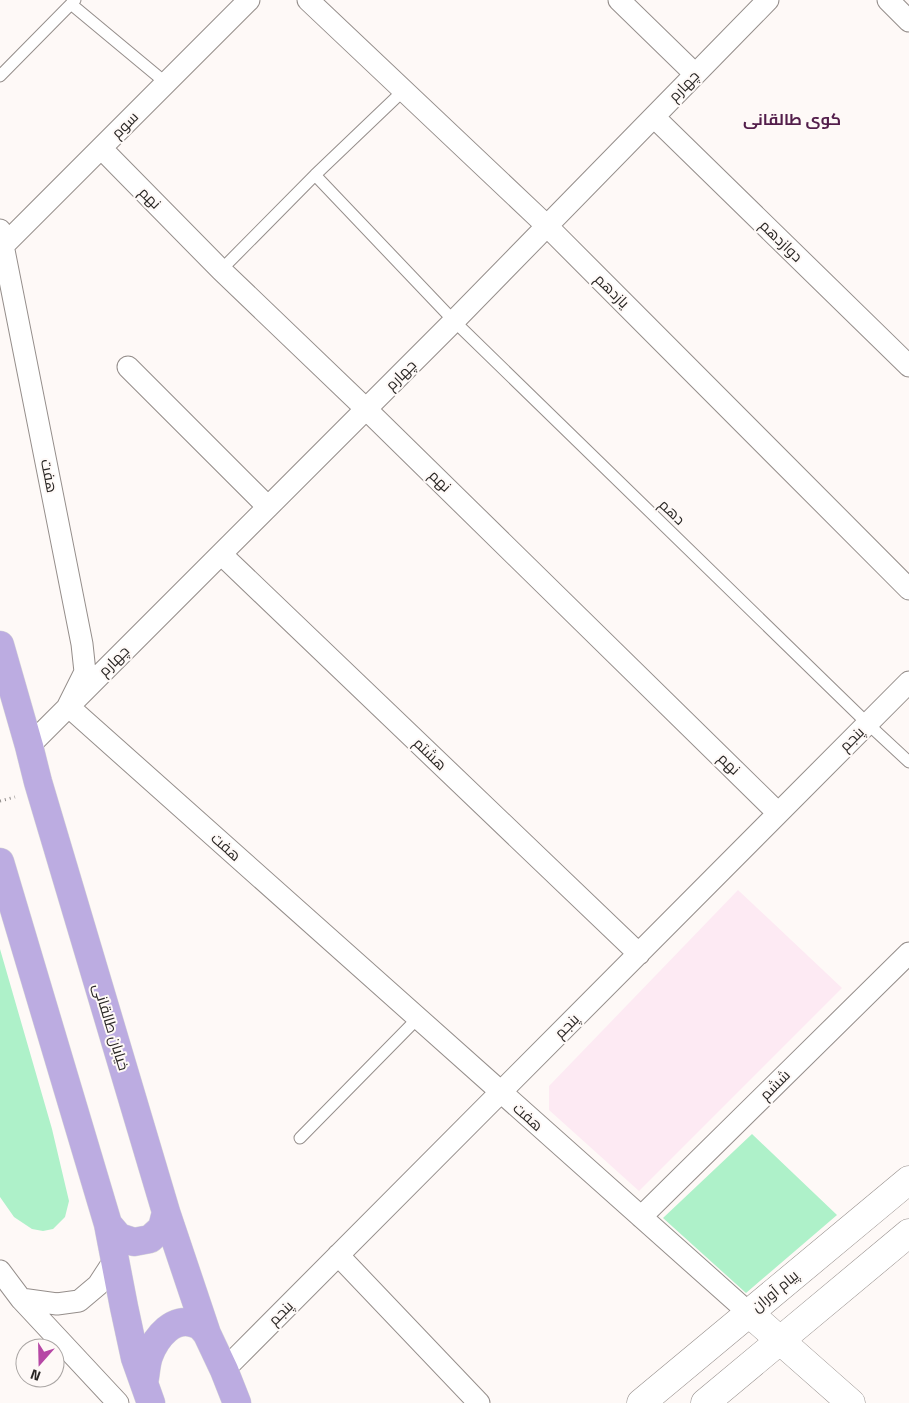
<svg xmlns="http://www.w3.org/2000/svg" width="909" height="1403" font-family="'Titillium Web',Cairo,sans-serif">
  <style>
    .education { fill: #fdeaf3 }
    .green { fill: #aef1c9 }
    .lines { fill: none; stroke-linecap: round; stroke-linejoin: round }
    .lane-casing { stroke: #958e8b; stroke-width: 13 }
    .street-casing { stroke: #958e8b; stroke-width: 23 }
    .secondary-casing { stroke: #958e8b; stroke-width: 29 }
    .primary-casing { stroke: #d8d8d8; stroke-width: 29 }
    .path { stroke: #8e8a88; stroke-width: 3; stroke-dasharray: 1 4; stroke-linecap: butt }
    .lane { stroke: #fff; stroke-width: 11 }
    .street { stroke: #fff; stroke-width: 21 }
    .secondary { stroke: #fff; stroke-width: 28 }
    .primary { stroke: #bcace1; stroke-width: 28 }
    .labels { text-anchor: middle; stroke-width: 4; stroke-linejoin: round; paint-order: stroke }
    .street-label { font-size: 15px; fill: #292624; stroke: #fef9f7 }
    .neighbourhood-label { font-size: 16px; font-weight: bold; fill: #531e4b; stroke: #fef9f7 }
  </style>
  <rect width="100%" height="100%" fill="#fef9f7"/>
  <path class="education" d="M 738,890 L 842,988 L 639,1191 L 549,1110 L 549,1086 Z"/>
  <path class="green" d="M 0,949 L 52,1129 L 69,1201 L 65,1217 L 53,1229 L 43,1231 L 32,1229 L 14,1217 L 0,1197 Z
    M 752,1134 L 837,1215 L 746,1293 L 663,1218 Z"/>
  <g class="lines">
    <g class="lane-casing">
      <path id="lane" d="M 71,4 L 166,83
        M 0,76 L 75,0
        M 315,175 L 454,321 L 868,724 L 909,762
        M 221,270 L 315,175 L 404,90
        M 300,1138 L 418,1018"/>
    </g>
    <g class="street-casing">
      <path id="street" d="M 308,0 L 547,226 L 909,589
        M 619,0 L 695,74
        M 888,0 L 909,21
        M 654,117 L 909,366
        M 101,148 L 221,270 L 366,409 L 778,813
        M 0,230 L 82,644 L 85,672 L 68,706 L 749,1313
        M 0,249 L 249,0
        M 128,367 L 268,507
        M 221,554 L 639,954
        M 29,746 L 454,321 L 768,0
        M 641,1217 L 909,953
        M 338,1255 L 479,1403
        M 0,1271 L 21,1299 L 118,1403
        M 21,1299 L 57,1304 L 79,1301 L 98,1285 L 115,1259
        M 224,1370 L 909,682"/>
    </g>
    <g class="secondary-casing">
      <path id="secondary" d="M 749,1313 L 851,1403
        M 641,1403 L 909,1180
        M 705,1403 L 909,1233"/>
    </g>
    <g class="primary-casing">
      <path id="primary" d="M 0,645 L 29,746 L 38,782 L 166,1212 L 207,1334 L 224,1370 L 237,1403
        M 0,862 L 108,1224 L 124,1307 L 135,1358 L 151,1403
        M 108,1224 L 119,1237 L 134,1242 L 150,1239 L 162,1228 L 166,1212
        M 144,1383 C 146,1374 146,1364 149,1356 C 156,1337 174,1315 195,1324 C 200,1325 204,1330 207,1334"/>
    </g>
    <path class="path" d="M 0,801 L 15,797"/>
    <use href="#lane" class="lane"/>
    <use href="#street" class="street"/>
    <use href="#secondary" class="secondary"/>
    <use href="#primary" class="primary"/>
  </g>
  <g class="labels">
    <g class="street-label">
      <text transform="translate(684 86) rotate(-46)" y="5">چهارم</text>
      <text transform="translate(125 125) rotate(-45)" y="5">سوم</text>
      <text transform="translate(150 198) rotate(45)" y="5">نهم</text>
      <text transform="translate(781 241) rotate(44)" y="5">دوازدهم</text>
      <text transform="translate(612 291) rotate(45)" y="5">یازدهم</text>
      <text transform="translate(401 375) rotate(-45)" y="5">چهارم</text>
      <text transform="translate(49 476) rotate(79)" y="5">هفت</text>
      <text transform="translate(440 481) rotate(44)" y="5">نهم</text>
      <text transform="translate(672 512) rotate(44)" y="5">دهم</text>
      <text transform="translate(114 661) rotate(-45)" y="5">چهارم</text>
      <text transform="translate(852 739) rotate(-45)" y="5">پنجم</text>
      <text transform="translate(430 754) rotate(44)" y="5">هشتم</text>
      <text transform="translate(729 764) rotate(44)" y="5">نهم</text>
      <text transform="translate(226 847) rotate(42)" y="5">هفت</text>
      <text transform="translate(567 1026) rotate(-45)" y="5">پنجم</text>
      <text transform="translate(111 1027) rotate(73)" y="5">خیابان طالقانی</text>
      <text transform="translate(775 1085) rotate(-45)" y="5">ششم</text>
      <text transform="translate(528 1117) rotate(42)" y="5">هفت</text>
      <text transform="translate(775 1291) rotate(-40)" y="5">پیام آوران</text>
      <text transform="translate(281 1313) rotate(-45)" y="5">پنجم</text>
    </g>
    <g class="neighbourhood-label">
      <text x="792" y="125">کوی طالقانی</text>
    </g>
  </g>
  <g transform="translate(40 1363) rotate(200)"><circle r="24" fill="#fef9f7" stroke="#a9a5a3"/>
  <path d="M0-4L9 19L0 12L-9 19Z" fill="#b647a5"/>
  <text y="-8" font-size="14" font-weight="bold" text-anchor="middle" fill="#292624">N</text>
  </g>
</svg>
